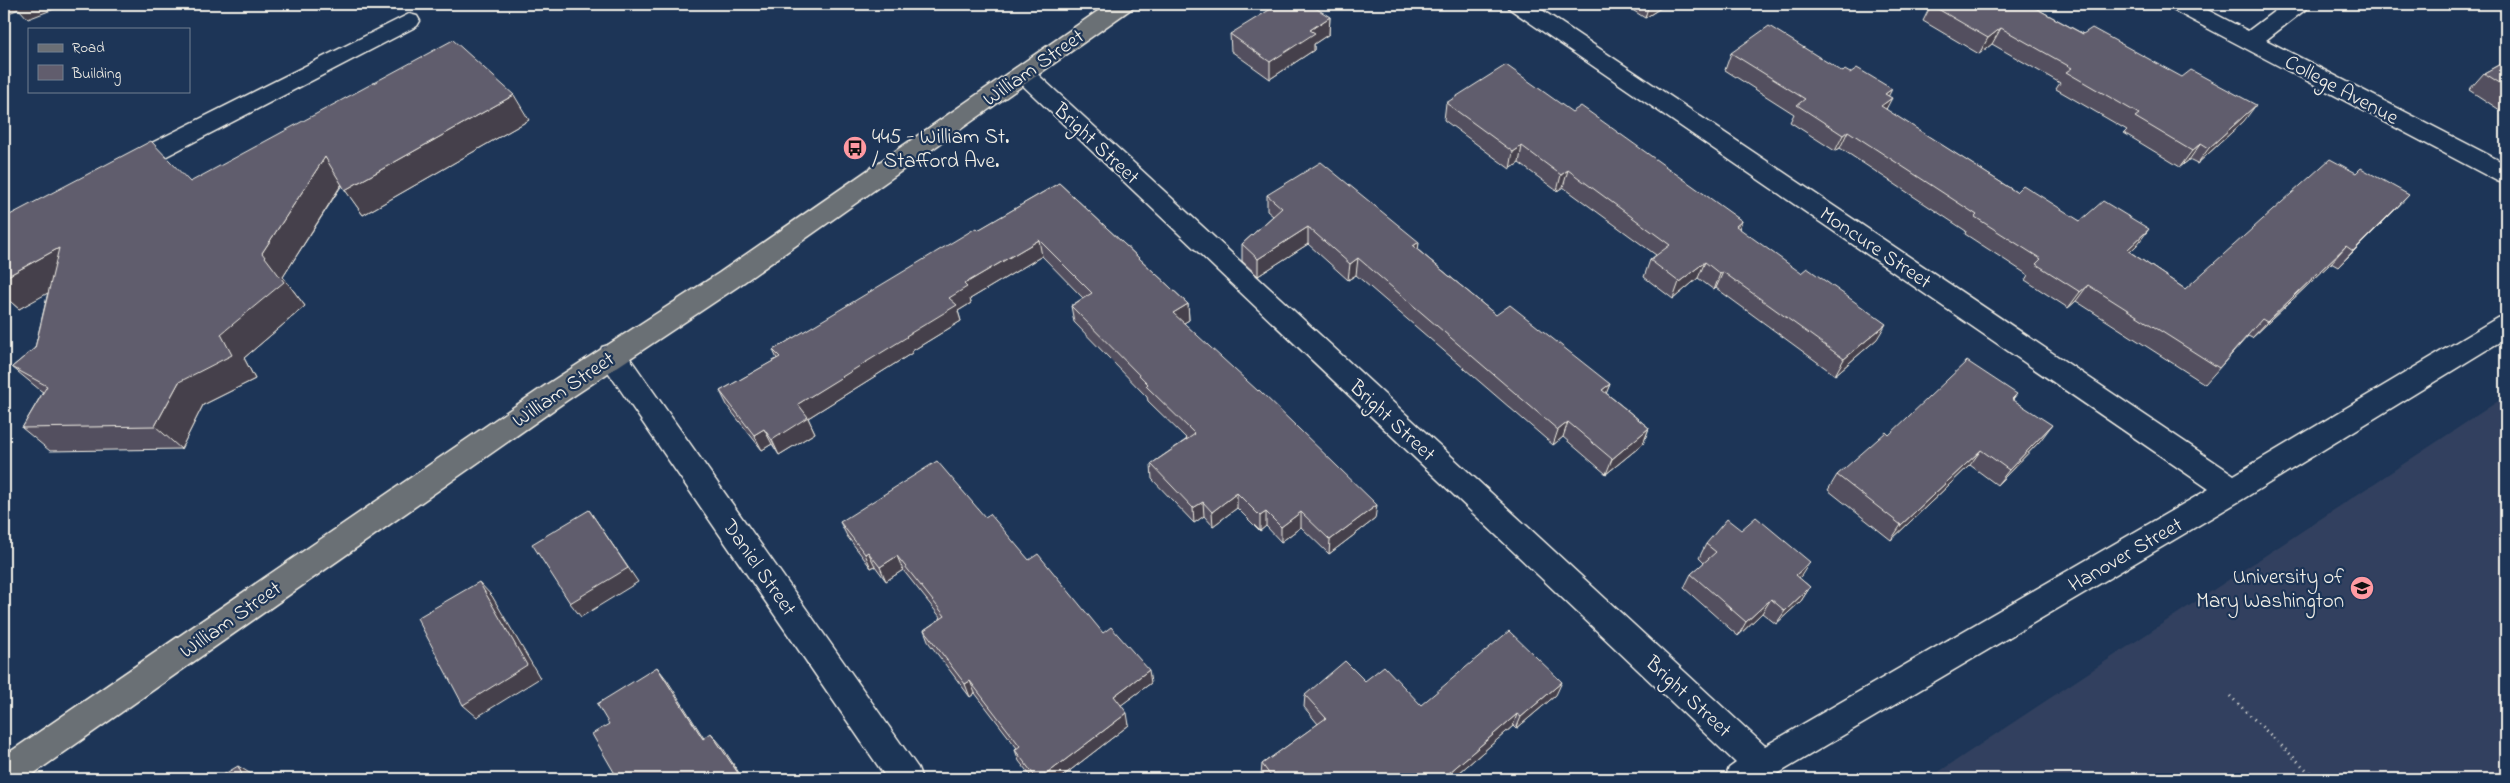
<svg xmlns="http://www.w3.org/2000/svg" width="2510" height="783" font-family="'Indie Flower',sans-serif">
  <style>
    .built { fill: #31415e }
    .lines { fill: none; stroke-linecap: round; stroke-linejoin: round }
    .minor-casing { stroke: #f4f1e8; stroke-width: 3 }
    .major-casing { stroke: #f4f1e8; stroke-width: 3 }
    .path { stroke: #f4f1e8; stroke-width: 3; stroke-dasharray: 1 4.5; stroke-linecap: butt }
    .minor { fill: #1d3557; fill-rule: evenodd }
    .major { fill: #6b6f75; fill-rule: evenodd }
    .wall { fill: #53505e; stroke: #f4f1e8 }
    .shaded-wall { fill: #44414c; stroke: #f4f1e8 }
    .building { fill: #615d6d; stroke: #f4f1e8 }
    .labels { text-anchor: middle; stroke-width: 4.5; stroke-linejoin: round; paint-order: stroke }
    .street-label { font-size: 21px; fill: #f4f1e8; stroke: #1d3557 }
    .poi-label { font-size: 21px; fill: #f4f1e8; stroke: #1d3557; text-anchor: start }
  </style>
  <rect width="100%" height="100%" fill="#1d3557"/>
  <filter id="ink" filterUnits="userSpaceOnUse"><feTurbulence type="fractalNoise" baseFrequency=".02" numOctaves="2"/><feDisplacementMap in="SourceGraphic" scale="10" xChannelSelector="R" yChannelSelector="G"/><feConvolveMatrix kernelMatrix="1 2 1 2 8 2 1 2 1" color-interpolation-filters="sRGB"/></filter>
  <g filter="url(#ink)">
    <path class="built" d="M 2506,396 L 2506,779 L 1928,779 Z"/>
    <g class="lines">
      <g class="minor-casing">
        <path id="minor" d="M 1507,4 L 1533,4 L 2234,475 L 2497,318 L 2506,315 L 2506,338 L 2243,499 L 1769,779 L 1725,779 L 1729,768 L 1736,763 L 1016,79 L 1013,74 L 1016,69 L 1024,66 L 1032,69 L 1765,746 L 2209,489 L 1510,9 Z
          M 2168,4 L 2196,4 L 2248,31 L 2284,4 L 2309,4 L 2306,9 L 2266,40 L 2506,164 L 2506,184 L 2497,181 L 2171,9 Z
          M 409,14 L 417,16 L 420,21 L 417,26 L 134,173 L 125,176 L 116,173 L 113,167 L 116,161 Z
          M 612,344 L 622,347 L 918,768 L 922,779 L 887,779 L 602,363 L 599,355 L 602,347 Z"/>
      </g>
      <g class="major-casing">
        <path id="major" d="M 1108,4 L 1134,4 L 1131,9 L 737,287 L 566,401 L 26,779 L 4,779 L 4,756 L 546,385 L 719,273 Z"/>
      </g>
      <path class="path" d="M 2230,696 L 2316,779"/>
      <use href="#minor" class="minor"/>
      <use href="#major" class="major"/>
    </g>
    <path class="wall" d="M 1623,4 L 1667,4 L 1645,18 Z
      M 1924,4 L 2028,4 L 2244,121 L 2197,164 L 2189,160 L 2180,167 L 2124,133 L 2127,130 L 2056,89 L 2060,83 L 1992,44 L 1979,54 L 1923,21 L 1930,7 Z
      M 1330,17 L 1329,34 L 1314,44 L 1314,50 L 1270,79 L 1231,51 L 1230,34 Z
      M 1731,53 L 1843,72 L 1888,96 L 1886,110 L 2016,192 L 2080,221 L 2137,245 L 2130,252 L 2185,289 L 2356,173 L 2409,195 L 2338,267 L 2331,263 L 2252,338 L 2248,336 L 2205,384 L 2076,301 L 2068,308 L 2025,280 L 2028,275 L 1965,234 L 1966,231 L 1840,148 L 1835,151 L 1790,122 L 1794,114 L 1725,70 Z
      M 2506,61 L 2506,114 L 2469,90 L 2484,73 Z
      M 1446,103 L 1572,112 L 1742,221 L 1739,229 L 1877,339 L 1835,375 L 1716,288 L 1714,290 L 1698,278 L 1673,299 L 1644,277 L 1650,260 L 1656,255 L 1563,187 L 1557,191 L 1519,163 L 1510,169 L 1444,120 Z
      M 529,120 L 363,215 L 342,185 L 283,277 L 305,306 L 244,358 L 255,379 L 203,405 L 181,449 L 50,451 L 22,428 L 43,392 L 40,390 L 12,367 L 35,348 L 48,292 L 19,309 L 4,296 L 4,218 L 190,182 Z
      M 1059,183 L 1188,304 L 1189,320 L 1184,323 L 1375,519 L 1329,554 L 1301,527 L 1281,542 L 1266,526 L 1260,531 L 1237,508 L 1213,526 L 1204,516 L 1194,523 L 1152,479 L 1151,464 L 1187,439 L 1148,401 L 1147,397 L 1074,322 L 1071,306 L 1083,298 L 1042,256 L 970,299 L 971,303 L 958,311 L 961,321 L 912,351 L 912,353 L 808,418 L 815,433 L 779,455 L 772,444 L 762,450 L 728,407 L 720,391 L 777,359 L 773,350 Z
      M 1267,195 L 1419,242 L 1418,250 L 1496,315 L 1610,384 L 1606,393 L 1649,428 L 1643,444 L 1606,474 L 1563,437 L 1553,445 L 1356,275 L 1348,280 L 1308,244 L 1258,276 L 1242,261 L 1242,244 L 1273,216 L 1267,211 Z
      M 2017,394 L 2013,399 L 2040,441 L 1997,485 L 1970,465 L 1891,540 L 1828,490 L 1837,475 L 1889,435 Z
      M 985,517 L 1103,633 L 1151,683 L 1121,705 L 1129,725 L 1059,779 L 1033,779 L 1019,761 L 1015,750 L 1017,748 L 975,693 L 970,697 L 929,643 L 924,630 L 941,618 L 903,570 L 886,581 L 875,566 L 871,568 L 847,536 L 840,522 Z
      M 1706,544 L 1801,576 L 1799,578 L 1810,587 L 1801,601 L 1776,624 L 1762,613 L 1738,636 L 1684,588 L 1691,574 L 1704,563 L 1699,558 Z
      M 1365,681 L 1421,705 L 1556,695 L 1516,729 L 1513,726 L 1452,779 L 1264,779 L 1261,776 L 1262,764 L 1318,724 L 1304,707 L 1305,695 Z"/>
    <path class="shaded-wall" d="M 4,4 L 67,4 L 28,19 L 19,9 L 4,15 Z
      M 1649,4 L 1667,4 L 1645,18 Z
      M 1330,17 L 1329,34 L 1314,44 L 1314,50 L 1270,79 L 1270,62 L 1310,30 Z
      M 2001,28 L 1992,44 L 1979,54 L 1988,38 Z
      M 1892,89 L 1885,103 L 1892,98 L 1883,115 L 1872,123 L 1885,94 Z
      M 514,95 L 529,120 L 363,215 L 345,190 Z
      M 2256,105 L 2244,121 L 2197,164 L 2209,148 Z
      M 1848,131 L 1840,148 L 1835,151 L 1843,135 Z
      M 2201,143 L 2189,160 L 2180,167 L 2192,151 Z
      M 1522,146 L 1519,163 L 1510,169 L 1513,152 Z
      M 325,157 L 343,182 L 283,277 L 305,306 L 244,358 L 255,379 L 203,405 L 181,449 L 155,426 L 179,382 L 262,253 Z
      M 1568,170 L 1563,187 L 1557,191 L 1561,175 Z
      M 2409,195 L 2394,211 L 2338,267 L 2353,251 Z
      M 1742,221 L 1735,238 L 1736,226 Z
      M 1308,227 L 1308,244 L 1258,276 L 1258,259 Z
      M 2149,229 L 2137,245 L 2115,266 L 2127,250 Z
      M 1039,240 L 1042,256 L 970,299 L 971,303 L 958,311 L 961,321 L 912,351 L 912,353 L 808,418 L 815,433 L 779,455 L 772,440 L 798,404 L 906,336 L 949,298 L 964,284 Z
      M 1419,242 L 1417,259 L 1413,246 Z
      M 2346,246 L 2331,263 L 2252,338 L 2267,322 Z
      M 59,248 L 84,273 L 19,309 L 4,296 L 4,278 Z
      M 1358,258 L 1356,275 L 1348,280 L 1350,264 Z
      M 1705,262 L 1698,278 L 1673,299 L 1679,282 Z
      M 1723,272 L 1716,288 L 1714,290 L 1720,274 Z
      M 2088,285 L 2076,301 L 2068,308 L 2080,292 Z
      M 1188,304 L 1189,320 L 1174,329 L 1173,313 Z
      M 1886,324 L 1877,339 L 1835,375 L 1844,359 Z
      M 1610,384 L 1604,399 L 1602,390 Z
      M 1568,422 L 1563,437 L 1553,445 L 1558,430 Z
      M 2052,425 L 2040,441 L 1997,485 L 2009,470 Z
      M 1649,428 L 1643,444 L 1606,474 L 1612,459 Z
      M 764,429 L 772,444 L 762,450 L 754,435 Z
      M 1981,450 L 1970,465 L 1891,540 L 1901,525 Z
      M 1237,493 L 1237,508 L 1213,526 L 1212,512 Z
      M 1203,502 L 1204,516 L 1194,523 L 1193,508 Z
      M 1377,505 L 1375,519 L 1329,554 L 1330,540 Z
      M 589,510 L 638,582 L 581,617 L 570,603 Z
      M 1266,512 L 1266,526 L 1260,531 L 1260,516 Z
      M 1301,512 L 1301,527 L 1281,542 L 1281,527 Z
      M 868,552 L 875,566 L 871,568 L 865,554 Z
      M 897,556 L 903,570 L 886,581 L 880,567 Z
      M 1810,562 L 1801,576 L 1787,589 L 1796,575 Z
      M 479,582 L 492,596 L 540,678 L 477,717 L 463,705 Z
      M 1810,587 L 1801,601 L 1776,624 L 1785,611 Z
      M 1771,599 L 1762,613 L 1738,636 L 1746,622 Z
      M 657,667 L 667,680 L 712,751 L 703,739 Z
      M 1149,670 L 1151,683 L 1116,709 L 1114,696 Z
      M 970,681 L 975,693 L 970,697 L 965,684 Z
      M 1562,682 L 1556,695 L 1516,729 L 1521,717 Z
      M 1127,713 L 1129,725 L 1059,779 L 1040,779 Z
      M 1517,714 L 1513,726 L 1452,779 L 1442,779 Z
      M 711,733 L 721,745 L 743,779 L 742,779 Z
      M 238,766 L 256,777 L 257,779 L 244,779 Z"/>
    <path class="building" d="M 1279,4 L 1309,4 L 1330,17 L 1310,30 L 1315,33 L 1270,62 L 1230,34 Z
      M 1932,4 L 2028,4 L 2083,34 L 2092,28 L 2182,77 L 2191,70 L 2256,105 L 2209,148 L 2201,143 L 2192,151 L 2135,117 L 2139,114 L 2066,72 L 2072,68 L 2001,28 L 1988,38 L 1931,5 Z
      M 1769,26 L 1843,72 L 1845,70 L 1850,73 L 1857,68 L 1892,89 L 1885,94 L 1892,98 L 1881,106 L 2016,192 L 2023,185 L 2080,221 L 2103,201 L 2149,229 L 2127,250 L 2185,289 L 2330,159 L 2356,173 L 2361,168 L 2409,195 L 2353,251 L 2346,246 L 2267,322 L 2262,319 L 2219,368 L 2088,285 L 2080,292 L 2036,264 L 2041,259 L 1975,217 L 1977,215 L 1848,131 L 1843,135 L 1797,105 L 1805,99 L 1731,53 Z
      M 453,40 L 514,95 L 345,190 L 325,157 L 262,253 L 284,282 L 221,334 L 232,355 L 179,382 L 155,426 L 22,428 L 47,386 L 12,367 L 35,348 L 59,248 L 4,278 L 4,218 L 151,141 L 190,182 Z
      M 2506,61 L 2506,87 L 2484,73 Z
      M 1506,65 L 1572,112 L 1581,106 L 1742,221 L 1736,226 L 1801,273 L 1807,268 L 1886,324 L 1844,359 L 1723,272 L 1720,274 L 1705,262 L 1679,282 L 1650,260 L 1670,245 L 1568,170 L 1561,175 L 1522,146 L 1513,152 L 1446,103 Z
      M 1321,162 L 1419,242 L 1413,246 L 1496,315 L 1510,305 L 1610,384 L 1602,390 L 1649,428 L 1612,459 L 1568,422 L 1558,430 L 1358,258 L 1350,264 L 1308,227 L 1258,259 L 1242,244 L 1282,208 L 1267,195 Z
      M 1059,183 L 1188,304 L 1173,313 L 1258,391 L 1259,390 L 1377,505 L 1330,540 L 1301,512 L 1281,527 L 1266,512 L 1260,516 L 1237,493 L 1212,512 L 1203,502 L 1193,508 L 1151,464 L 1195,434 L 1146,386 L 1148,384 L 1071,306 L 1092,293 L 1039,240 L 964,284 L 967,287 L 949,298 L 957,305 L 906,336 L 907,337 L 798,404 L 808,417 L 772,440 L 764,429 L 754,435 L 720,391 L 780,357 L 773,350 L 976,228 L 978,230 Z
      M 1967,361 L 2017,394 L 2012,399 L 2052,425 L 2009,470 L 1981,450 L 1901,525 L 1837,475 L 1886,432 L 1889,435 Z
      M 937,461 L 985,517 L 990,514 L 1029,560 L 1038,554 L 1103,633 L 1111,627 L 1149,670 L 1114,696 L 1127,713 L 1040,779 L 1037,779 L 1015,750 L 1020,746 L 970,681 L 965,684 L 924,630 L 945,616 L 897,556 L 880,567 L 868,552 L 865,554 L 840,522 Z
      M 589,510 L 628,568 L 570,603 L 532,544 Z
      M 1756,517 L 1810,562 L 1796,575 L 1810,587 L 1785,611 L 1771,599 L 1746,622 L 1691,574 L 1716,552 L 1706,544 L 1727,519 L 1741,530 Z
      M 479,582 L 527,665 L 463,705 L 417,618 Z
      M 1509,631 L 1562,682 L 1521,717 L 1517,714 L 1442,779 L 1273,779 L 1262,764 L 1326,718 L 1305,695 L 1345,661 L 1365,681 L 1384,666 L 1421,705 Z
      M 657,667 L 703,739 L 711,733 L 742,779 L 618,779 L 592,734 L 609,724 L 597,704 Z
      M 238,766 L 244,779 L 216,779 Z"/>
  </g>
  <defs>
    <g id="bus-disc" transform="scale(1.25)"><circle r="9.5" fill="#ff9aa2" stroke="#1d3557"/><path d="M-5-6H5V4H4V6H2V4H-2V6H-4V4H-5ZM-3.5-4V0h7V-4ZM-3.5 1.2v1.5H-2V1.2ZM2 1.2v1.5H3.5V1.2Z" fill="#111"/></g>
    <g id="university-disc" transform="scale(1.25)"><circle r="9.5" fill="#ff9aa2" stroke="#1d3557"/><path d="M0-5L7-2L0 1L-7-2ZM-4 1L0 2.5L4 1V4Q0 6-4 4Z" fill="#111"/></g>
  </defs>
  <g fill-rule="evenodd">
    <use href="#bus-disc" x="855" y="148"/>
    <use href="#university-disc" x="2362" y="588"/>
  </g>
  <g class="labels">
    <g class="street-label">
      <text transform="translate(1033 67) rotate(-35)" y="7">William Street</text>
      <text transform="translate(2342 89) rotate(28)" y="7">College Avenue</text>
      <text transform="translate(1097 143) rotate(43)" y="7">Bright Street</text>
      <text transform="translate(1876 247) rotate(34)" y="7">Moncure Street</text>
      <text transform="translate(563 389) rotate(-34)" y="7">William Street</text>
      <text transform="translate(1393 420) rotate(43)" y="7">Bright Street</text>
      <text transform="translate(2125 554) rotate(-30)" y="7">Hanover Street</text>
      <text transform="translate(760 567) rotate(55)" y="7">Daniel Street</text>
      <text transform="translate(230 619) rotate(-35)" y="7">William Street</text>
      <text transform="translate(1689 696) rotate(43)" y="7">Bright Street</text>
    </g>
    <g class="poi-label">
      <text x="872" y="143">445 - William St.<tspan x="872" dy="24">/ Stafford Ave.</tspan></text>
      <text x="2344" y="583" text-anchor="end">University of<tspan x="2344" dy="24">Mary Washington</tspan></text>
    </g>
  </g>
  <rect width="2510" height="783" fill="none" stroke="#1d3557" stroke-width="20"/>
  <rect x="10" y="10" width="2490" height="763" fill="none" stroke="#f4f1e8" stroke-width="2" filter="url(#ink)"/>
  <rect x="28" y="28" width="162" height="65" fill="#1d3557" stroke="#738091"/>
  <rect x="38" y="44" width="25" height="8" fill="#6b6f75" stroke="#738091"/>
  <text x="72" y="52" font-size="15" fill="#f4f1e8">Road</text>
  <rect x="38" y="65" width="25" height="15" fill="#615d6d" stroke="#738091"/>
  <text x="72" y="78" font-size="15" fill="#f4f1e8">Building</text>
</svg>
